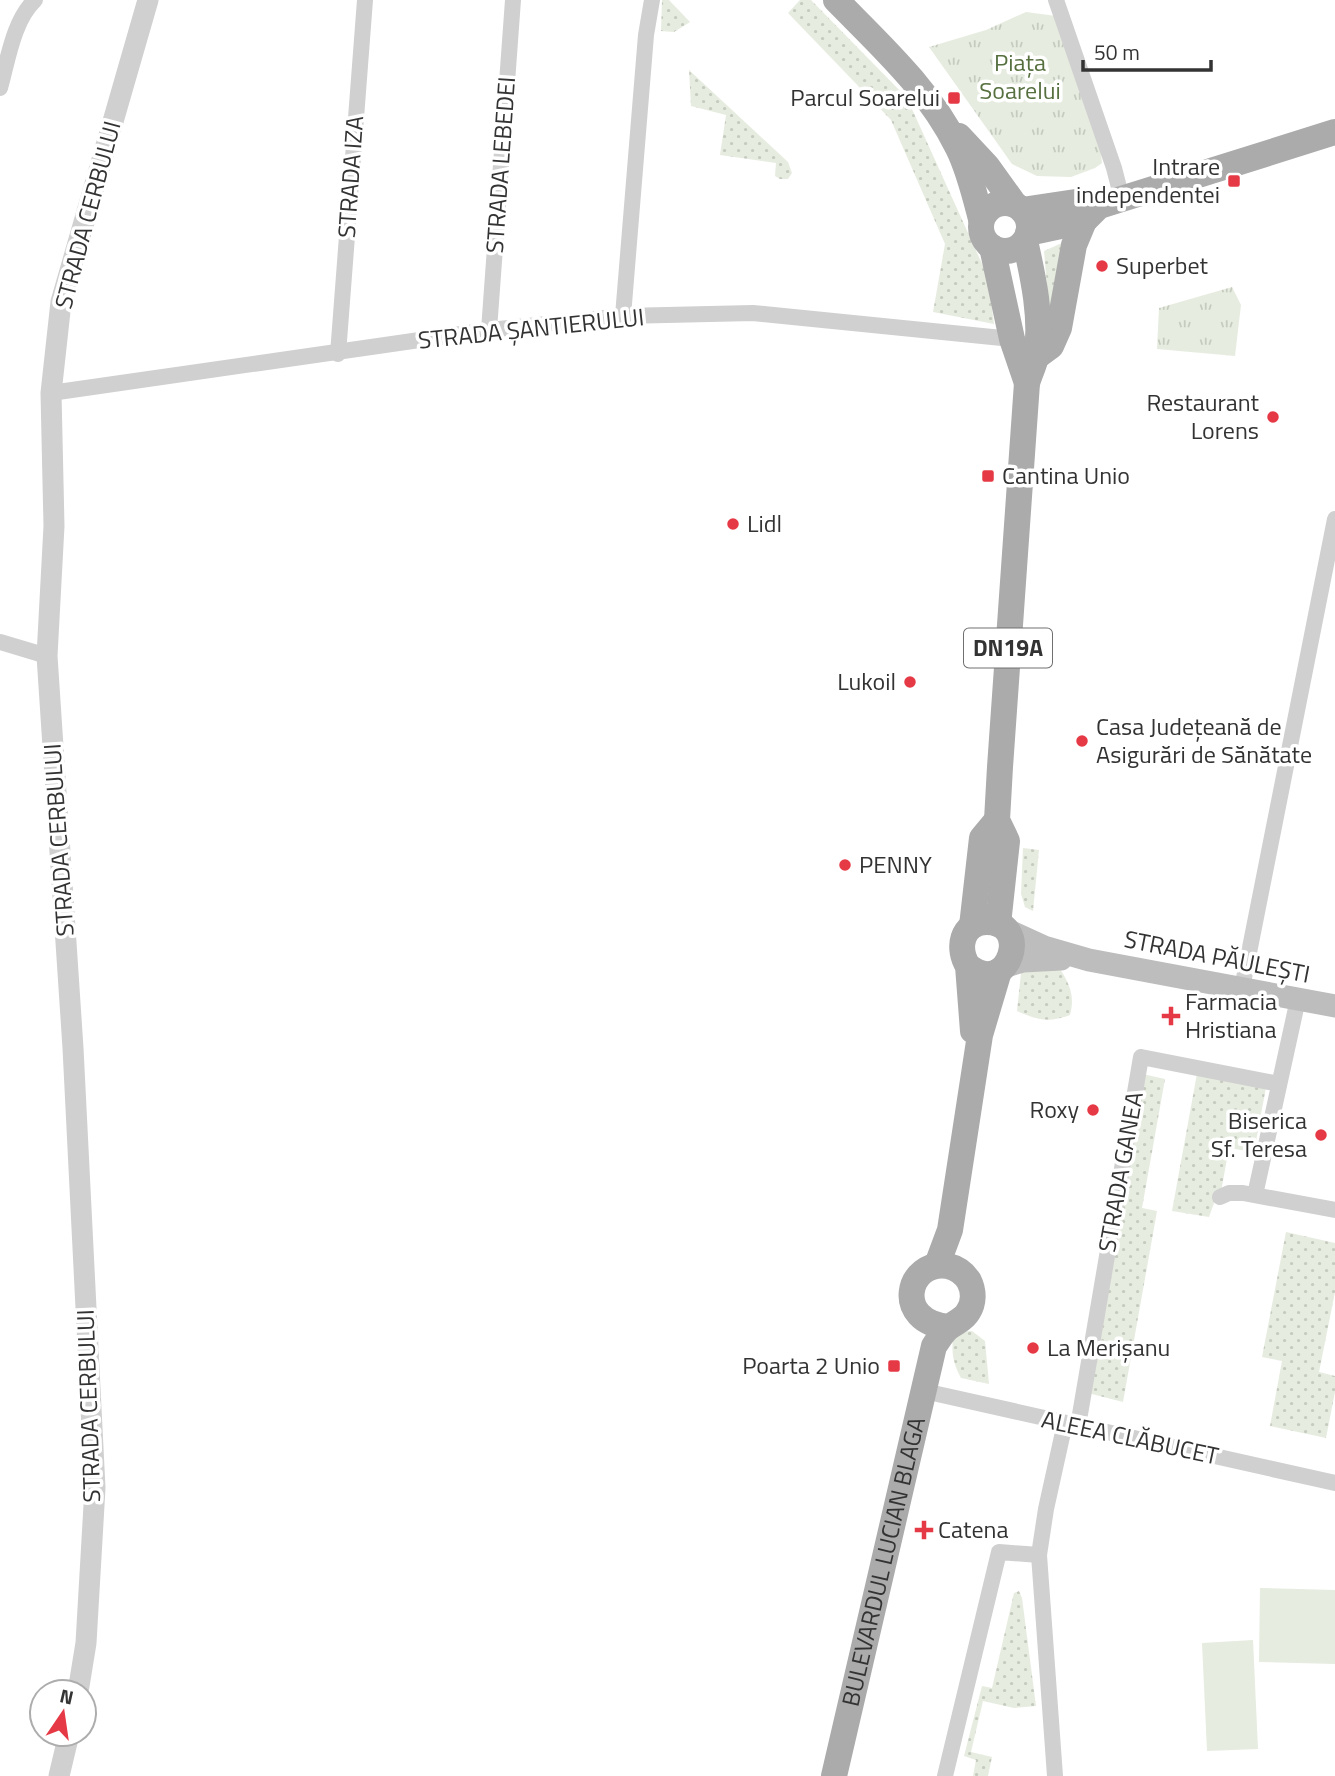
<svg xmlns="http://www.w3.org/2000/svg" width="1335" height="1776" font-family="'Titillium Web',sans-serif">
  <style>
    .grass { fill: url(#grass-dots) }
    .park { fill: url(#park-tufts) }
    .pitch { fill: #e6ecdf }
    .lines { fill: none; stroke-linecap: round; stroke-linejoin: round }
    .minor { stroke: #d0d0d0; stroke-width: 16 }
    .tertiary { stroke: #d0d0d0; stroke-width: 21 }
    .secondary { stroke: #bdbdbd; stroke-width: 23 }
    .primary { stroke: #ababab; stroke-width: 26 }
    .poi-dot { fill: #e63946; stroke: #fff; stroke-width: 2.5 }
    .labels { text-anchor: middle; stroke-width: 7; stroke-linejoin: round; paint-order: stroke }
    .shield { fill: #fff; stroke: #707070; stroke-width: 2 }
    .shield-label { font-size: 23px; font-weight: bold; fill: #333 }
    .park-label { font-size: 24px; fill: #56703f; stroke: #fff }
    .poi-label { font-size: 24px; fill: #333; stroke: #fff; text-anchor: start }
    .street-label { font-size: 24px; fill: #333; stroke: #fff }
  </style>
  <defs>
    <pattern id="grass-dots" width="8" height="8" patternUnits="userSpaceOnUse" patternTransform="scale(1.75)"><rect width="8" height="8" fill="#e6ecdf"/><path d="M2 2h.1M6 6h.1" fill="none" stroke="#c6cbc0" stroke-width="1.8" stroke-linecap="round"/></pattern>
    <pattern id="park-tufts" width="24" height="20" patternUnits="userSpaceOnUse" patternTransform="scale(1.75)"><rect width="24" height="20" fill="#e6ecdf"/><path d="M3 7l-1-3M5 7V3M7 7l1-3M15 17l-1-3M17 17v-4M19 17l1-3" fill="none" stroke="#c6cbc0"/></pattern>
  </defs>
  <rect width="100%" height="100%" fill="#fff"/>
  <path class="grass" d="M 662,0 L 669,0 L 690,22 L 674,32 L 661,31 Z
    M 800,0 L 811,0 L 907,98 L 988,277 L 994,324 L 933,312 L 945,244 L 891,120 L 788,13 Z
    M 689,70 L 788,162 L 792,173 L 788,179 L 780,179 L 775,176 L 776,163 L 720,155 L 726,115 L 691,106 Z
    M 1071,239 L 1050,321 L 1044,251 Z
    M 1023,848 L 1039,850 L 1033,911 L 1025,907 L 1021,894 Z
    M 1031,966 L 1060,969 C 1070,985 1075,996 1070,1015 C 1049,1023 1037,1020 1017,1011 L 1021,973 Z
    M 1198,1068 L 1267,1082 L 1254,1152 L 1229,1148 L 1220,1197 L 1214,1203 L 1209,1217 L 1172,1211 Z
    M 1138,1073 L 1165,1079 L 1142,1208 L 1157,1211 L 1123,1402 L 1084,1392 Z
    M 1286,1232 L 1335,1243 L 1335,1292 L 1319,1372 L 1335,1376 L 1335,1392 L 1326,1438 L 1270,1426 L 1282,1361 L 1262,1357 Z
    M 972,1331 L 985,1341 L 989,1384 L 961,1378 C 952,1361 951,1350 954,1332 Z
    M 1019,1591 L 1022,1598 L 1036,1706 L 1014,1708 L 983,1701 L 971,1752 L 992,1757 L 988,1776 L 973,1776 L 976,1760 L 964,1756 L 982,1686 L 992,1688 L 1014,1593 Z"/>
  <path class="park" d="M 1026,12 L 1056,16 L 1097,118 L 1102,163 L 1095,168 L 1071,177 L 1037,176 L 1012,164 L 929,47 L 986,30 Z
    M 1232,287 L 1241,305 L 1235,356 L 1157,349 L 1159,308 Z"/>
  <path class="pitch" d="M 1260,1588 L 1335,1590 L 1335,1664 L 1259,1662 Z
    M 1253,1640 L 1258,1749 L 1207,1751 L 1202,1643 Z"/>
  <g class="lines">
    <path class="minor" d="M 1056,0 L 1114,168 L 1122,199
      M 0,88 C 8,60 13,21 35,0
      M 623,316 L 646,35 L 652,0
      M 489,330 L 513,0
      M 338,354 L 365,0
      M 51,393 L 489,330 L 623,316 L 753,313 L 1012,339
      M 0,642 L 47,656
      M 1242,988 L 1335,519
      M 1255,1195 L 1298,999
      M 1220,1197 L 1229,1193 L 1243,1193 L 1335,1210
      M 924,1391 L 1335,1483
      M 1078,1426 L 1141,1057 L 1279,1084
      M 945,1776 L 999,1552 L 1039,1555
      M 1055,1776 L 1039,1555 L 1046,1509 L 1065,1423"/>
    <path class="tertiary" d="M 78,1692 L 86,1643 L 95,1488 L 73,1048 L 47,656 L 54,526 L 51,393 L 61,302 L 148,0
      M 59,1776 L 69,1734"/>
    <path class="secondary" d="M 1005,929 L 1044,947 L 1089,960 L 1335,1006
      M 1006,966 L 1023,961 L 1061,959"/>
    <g class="primary">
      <path d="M 836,0 C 881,46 929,89 958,148 C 969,170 975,196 981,219"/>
      <path d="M 959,136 L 987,166 L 1015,205"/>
      <circle cx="1005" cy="227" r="24"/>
      <path d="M 1022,210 L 1082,201 L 1099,206"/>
      <path d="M 1028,233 L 1084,221 L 1099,206 L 1335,132"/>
      <path d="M 992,247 L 1012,339 L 1027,383"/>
      <path d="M 1036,357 L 1051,346 L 1059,328 L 1074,245 L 1084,221"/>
      <path d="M 998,924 L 1007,841 L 997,820 L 1000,767 L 1027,383 C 1030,374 1034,365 1036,357 C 1043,321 1033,276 1025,241"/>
      <path d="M 972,926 L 982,838 L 997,820"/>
      <path d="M 968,966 C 1009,999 1033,921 986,922 C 961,923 957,949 968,966 L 973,1031"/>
      <path d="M 937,1265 L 950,1230 L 980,1035 L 999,971"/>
      <path id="s1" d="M 834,1776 L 934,1346 C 939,1339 944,1330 951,1326 C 958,1321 964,1319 968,1312 C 974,1303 974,1291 969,1281 C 964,1273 957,1268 948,1266 C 907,1259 892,1322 949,1327"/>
    </g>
  </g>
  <g class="poi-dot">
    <rect x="947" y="91" width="14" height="14" rx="3.5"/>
    <rect x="1227" y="174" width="14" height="14" rx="3.5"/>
    <circle cx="1102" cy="266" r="7"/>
    <circle cx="1273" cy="417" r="7"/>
    <rect x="981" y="469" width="14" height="14" rx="3.5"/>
    <circle cx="733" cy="524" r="7"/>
    <circle cx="910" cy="682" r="7"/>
    <circle cx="1082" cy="741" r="7"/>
    <circle cx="845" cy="865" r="7"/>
    <path d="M1167.5 1005.5h7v7h7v7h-7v7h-7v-7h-7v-7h7z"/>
    <circle cx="1093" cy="1110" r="7"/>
    <circle cx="1321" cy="1135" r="7"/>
    <circle cx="1033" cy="1348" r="7"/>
    <rect x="887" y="1359" width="14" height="14" rx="3.5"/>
    <path d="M920.5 1519.5h7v7h7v7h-7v7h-7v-7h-7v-7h7z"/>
  </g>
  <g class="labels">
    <rect class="shield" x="964" y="628.5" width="88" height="39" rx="5"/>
    <g class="shield-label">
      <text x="1008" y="656">DN19A</text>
    </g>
    <g class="park-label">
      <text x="1020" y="71">Piața<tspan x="1020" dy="28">Soarelui</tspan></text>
    </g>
    <g class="poi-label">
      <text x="940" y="106" text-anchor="end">Parcul Soarelui</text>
      <text x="1220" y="175" text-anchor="end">Intrare<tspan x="1220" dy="28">independentei</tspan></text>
      <text x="1116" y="274">Superbet</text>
      <text x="1259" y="411" text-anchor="end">Restaurant<tspan x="1259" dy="28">Lorens</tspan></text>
      <text x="1002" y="484">Cantina Unio</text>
      <text x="747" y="532">Lidl</text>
      <text x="896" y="690" text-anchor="end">Lukoil</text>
      <text x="1096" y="735">Casa Județeană de<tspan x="1096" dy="28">Asigurări de Sănătate</tspan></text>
      <text x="859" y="873">PENNY</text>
      <text x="1185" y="1010">Farmacia<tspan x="1185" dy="28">Hristiana</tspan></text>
      <text x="1079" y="1118" text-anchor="end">Roxy</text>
      <text x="1307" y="1129" text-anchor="end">Biserica<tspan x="1307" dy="28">Sf. Teresa</tspan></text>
      <text x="1047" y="1356">La Merișanu</text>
      <text x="880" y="1374" text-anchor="end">Poarta 2 Unio</text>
      <text x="938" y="1538">Catena</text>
    </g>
    <g class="street-label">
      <text transform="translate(501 165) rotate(-86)" y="8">STRADA LEBEDEI</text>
      <text transform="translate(351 177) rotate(-86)" y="8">STRADA IZA</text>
      <text transform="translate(88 215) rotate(-75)" y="8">STRADA CERBULUI</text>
      <text transform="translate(531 329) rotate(-6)" y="8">STRADA ȘANTIERULUI</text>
      <text transform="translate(59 840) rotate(-94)" y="8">STRADA CERBULUI</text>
      <text transform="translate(1217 957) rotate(11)" y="8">STRADA PĂULEȘTI</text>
      <text transform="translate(1121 1172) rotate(-80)" y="8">STRADA GANEA</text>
      <text transform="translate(89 1406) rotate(-92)" y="8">STRADA CERBULUI</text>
      <text transform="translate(1130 1438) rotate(12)" y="8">ALEEA CLĂBUCET</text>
      <text dy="8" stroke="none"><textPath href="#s1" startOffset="220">BULEVARDUL LUCIAN BLAGA</textPath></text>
    </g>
  </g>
  <g transform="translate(63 1713) rotate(13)"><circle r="33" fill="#ffffff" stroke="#adadad" stroke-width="2"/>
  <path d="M0-5L12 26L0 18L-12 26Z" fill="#e63946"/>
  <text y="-10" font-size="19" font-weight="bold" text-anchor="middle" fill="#333333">N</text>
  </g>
  <path d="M1083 60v10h128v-10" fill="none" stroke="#333333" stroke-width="3.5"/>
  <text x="1094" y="60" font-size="21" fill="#333333" stroke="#ffffff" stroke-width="5" paint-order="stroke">50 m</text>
</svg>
